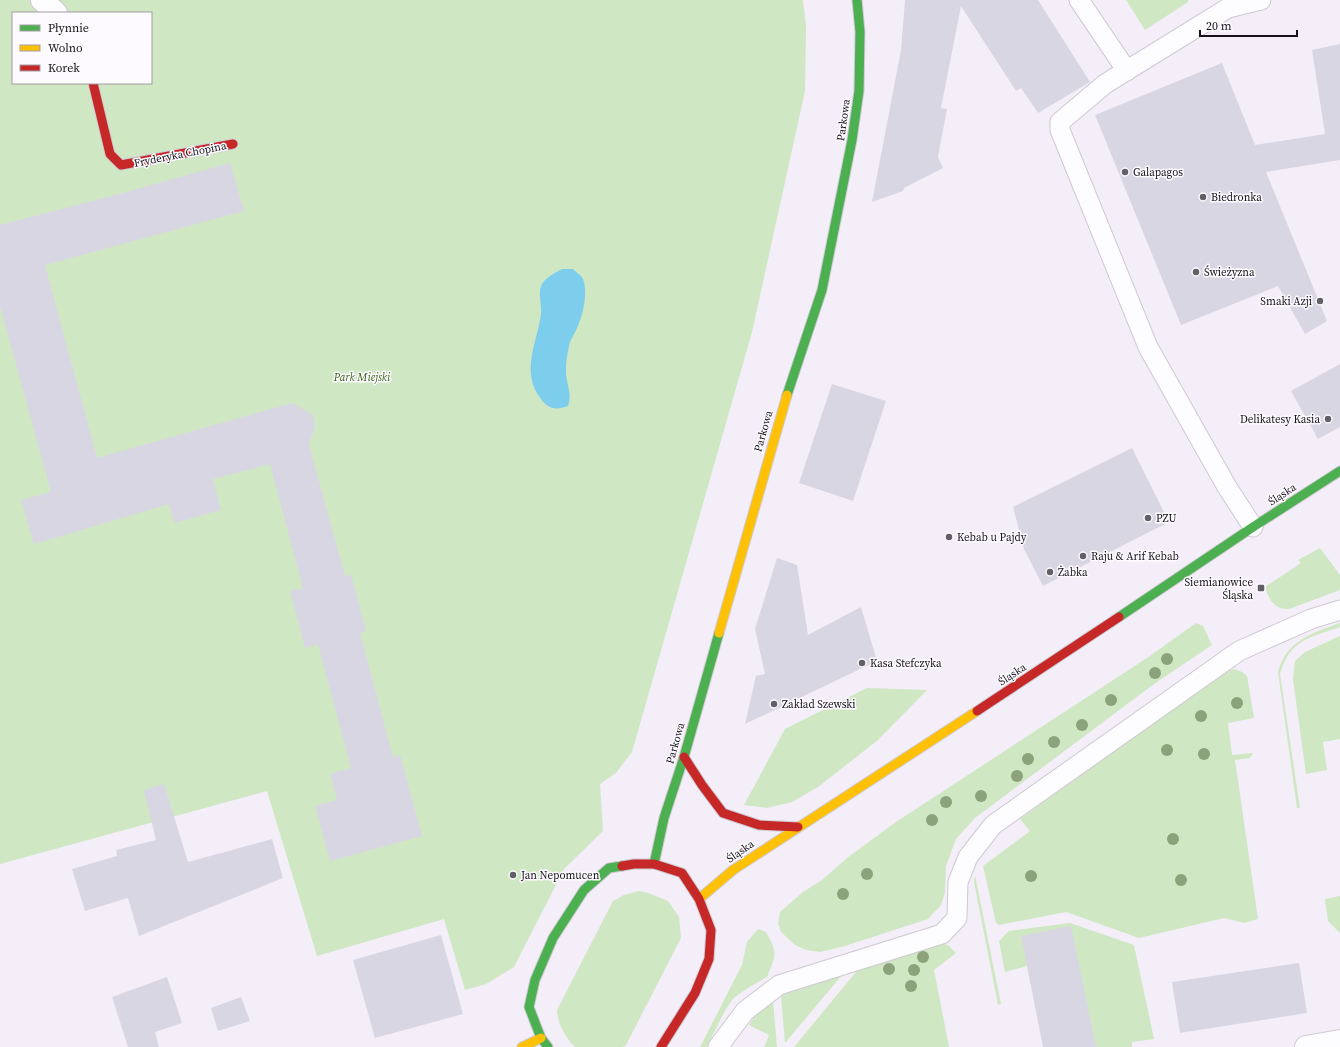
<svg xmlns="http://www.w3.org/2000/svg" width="1340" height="1047" font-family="'Source Serif 4',serif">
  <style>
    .green { fill: #cfe7c3; fill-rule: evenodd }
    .water { fill: #7dceec }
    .building { fill: #d9d6e4 }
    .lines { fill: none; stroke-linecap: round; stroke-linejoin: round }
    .lane-casing { stroke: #cec9d2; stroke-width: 21 }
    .street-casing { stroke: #cec9d2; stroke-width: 24 }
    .fast-casing { stroke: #cec9d2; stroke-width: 11 }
    .slow-casing { stroke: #cec9d2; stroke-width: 11 }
    .jam-casing { stroke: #cec9d2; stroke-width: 11 }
    .lane { stroke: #fdfcfe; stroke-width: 19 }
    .street { stroke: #fdfcfe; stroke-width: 22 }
    .fast { stroke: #4caf50; stroke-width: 9 }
    .slow { stroke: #ffc107; stroke-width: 9 }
    .jam { stroke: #c62828; stroke-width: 9 }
    .tree { fill: #8ba27b }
    .poi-dot { fill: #635f67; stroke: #fdfbff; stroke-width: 1.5 }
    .labels { text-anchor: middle; stroke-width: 3; stroke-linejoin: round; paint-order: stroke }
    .street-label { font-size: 11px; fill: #161219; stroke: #fdfbff }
    .poi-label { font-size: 11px; fill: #161219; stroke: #fdfbff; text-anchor: start }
    .park-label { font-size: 11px; font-style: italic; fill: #366315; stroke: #fdfbff }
  </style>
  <rect width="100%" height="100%" fill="#f3eef8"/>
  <path class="green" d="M 0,0 L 803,0 L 806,26 L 805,91 L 752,332 L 632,752 L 616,773 L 600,784 L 603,831 L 564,869 L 514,967 L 486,984 L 465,990 L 444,919 L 317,956 L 267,791 L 0,864 ZM 13,13 L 151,13 L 151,83 L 13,83 Z
    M 1126,0 L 1188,0 L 1188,2 L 1145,30 Z
    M 1320,548 L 1340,575 L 1340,590 L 1289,609 C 1274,610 1269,599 1265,587 L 1301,563 L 1298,560 Z
    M 1196,623 L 1203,626 L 1212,645 L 1154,684 L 975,818 L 956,839 L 946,866 L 945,893 L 941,905 L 928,919 L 845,946 L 820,952 L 806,950 L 795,945 L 781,932 L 778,923 L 780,912 L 803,892 L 822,880 L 847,858 L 896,822 L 1147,658 Z
    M 1340,623 L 1340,627 C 1309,638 1290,639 1280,674 L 1300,808 L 1297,808 L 1278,672 C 1286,641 1312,633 1340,623 Z
    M 1340,636 L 1340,739 L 1323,742 L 1327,770 L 1306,774 L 1293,679 L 1295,661 L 1305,652 Z
    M 1234,669 L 1242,672 L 1247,676 L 1254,718 L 1228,723 L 1232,755 L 1253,753 L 1250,758 L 1235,760 L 1258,919 L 1244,923 L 1224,918 L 1139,938 L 1066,912 L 999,925 L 996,923 L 983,866 L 1030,831 L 1020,819 L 1224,672 Z
    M 867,688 L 927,690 L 878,740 L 818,787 L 792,802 L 767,808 L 744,805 L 785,729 Z
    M 975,875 L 1001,1004 L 998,1005 L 974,882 Z
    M 639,891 L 648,893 L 668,901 L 679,917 L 681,938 L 626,1045 L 623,1047 L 575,1047 C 565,1037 558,1025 557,1010 L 613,901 L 624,895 Z
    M 1340,896 L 1340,933 L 1328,921 L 1325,899 Z
    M 1070,923 L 1134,945 L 1154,1039 L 1132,1042 L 1132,1047 L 1096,1047 L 1027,966 L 1005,972 L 999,941 L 1009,931 Z
    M 758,929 L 766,932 C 778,953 776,955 767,977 C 756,983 745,989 735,997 C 725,1007 714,1033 707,1047 L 700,1047 L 742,965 L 747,942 Z
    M 932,942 L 948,945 L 956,953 L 934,970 L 949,1047 L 794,1047 L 865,961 Z
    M 848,968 L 785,1043 L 781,996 Z
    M 773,1001 L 777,1047 L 764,1047 L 769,1035 L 749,1025 L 754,1017 Z"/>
  <path class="water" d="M 562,269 L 573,269 C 575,271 579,274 582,277 C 589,289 583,316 577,328 C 575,333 572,337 570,342 C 568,350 566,361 566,369 C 565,382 573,393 568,406 C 557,410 549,410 541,399 C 520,372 537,343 541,314 C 542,305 538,295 541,286 C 544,278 555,273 562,269 Z"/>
  <path class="building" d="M 905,0 L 1038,0 L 1090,82 L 1038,113 L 1021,88 L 1016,91 L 961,6 L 941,108 L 947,109 L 938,157 L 943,168 L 904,188 L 903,191 L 872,202 L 901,50 Z
    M 1340,44 L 1340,160 L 1266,172 L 1327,321 L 1305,334 L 1278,286 L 1181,325 L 1095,115 L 1222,63 L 1255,145 L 1325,134 L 1312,50 Z
    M 230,163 L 244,211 L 45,265 L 97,458 L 292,403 L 313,415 L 315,426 L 309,444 L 311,452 L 345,576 L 351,575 L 366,631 L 360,633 L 393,757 L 400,755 L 422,836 L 330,861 L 315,806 L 337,800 L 330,774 L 351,768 L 318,644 L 305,648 L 290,591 L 303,588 L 270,464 L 213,479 L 221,510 L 174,523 L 169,504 L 34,544 L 21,500 L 51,492 L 0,306 L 0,225 L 112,196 Z
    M 1340,364 L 1340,427 L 1318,439 L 1291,391 Z
    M 832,384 L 886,401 L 853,501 L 799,483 Z
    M 1132,448 L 1169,522 L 1043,586 L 1024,549 L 1013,507 Z
    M 777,558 L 797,565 L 808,635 L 861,607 L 877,661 L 745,724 L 756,676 L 765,674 L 755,629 Z
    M 164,784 L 188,862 L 272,839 L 283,878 L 139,936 L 128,898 L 85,911 L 72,869 L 117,856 L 116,850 L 156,840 L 144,790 Z
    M 1071,926 L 1096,1047 L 1043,1047 L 1021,936 Z
    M 441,935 L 463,1014 L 375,1038 L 353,960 Z
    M 1299,963 L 1307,1013 L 1180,1033 L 1172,982 Z
    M 167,977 L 182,1023 L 155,1032 L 159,1047 L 128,1047 L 112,997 Z
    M 241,997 L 250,1021 L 218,1031 L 211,1008 Z"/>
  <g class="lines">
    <g class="lane-casing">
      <path id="lane" d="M 1079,0 L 1127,71
        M 1253,527 L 1227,487 L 1148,347 L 1060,130 L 1060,122 L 1105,84 L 1228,8 L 1261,0
        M 718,1047 L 745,1011 L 779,985 L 942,934 L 957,918 L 958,882 L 968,857 L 993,825 L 1239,651 L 1311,619 L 1340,610"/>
    </g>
    <g class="street-casing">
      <path id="street" d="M 42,0 L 56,13
        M 1306,1047 L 1340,1041"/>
    </g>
    <g class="fast-casing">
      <path id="fast" d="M 787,395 L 822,290 L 852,140 L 859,91 L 860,32 L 857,0
        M 1119,617 L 1253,527 L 1340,471
        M 654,864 L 664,818 L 684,757 L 719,633
        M 548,1047 L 541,1038 L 529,1007 L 535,980 L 553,938 L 584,890 L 609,868 L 622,866"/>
    </g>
    <g class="slow-casing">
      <path id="slow" d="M 719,633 L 787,395
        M 699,899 L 733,870 L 977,711
        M 522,1047 L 541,1038"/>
    </g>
    <g class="jam-casing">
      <path id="jam" d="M 93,83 L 110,154 L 121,165 L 233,144
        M 977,711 L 1119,617
        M 684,757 L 702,785 L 723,813 L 759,825 L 798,827
        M 622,866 L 634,864 L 654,864 L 682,873 L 699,899 L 711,930 L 709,959 L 695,993 L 661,1047"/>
    </g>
    <use href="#lane" class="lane"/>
    <use href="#street" class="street"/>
    <use href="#fast" class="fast"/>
    <use href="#slow" class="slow"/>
    <use href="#jam" class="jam"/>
  </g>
  <g class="tree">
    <circle cx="1167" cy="659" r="6"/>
    <circle cx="1155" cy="673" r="6"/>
    <circle cx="1111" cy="700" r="6"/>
    <circle cx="1237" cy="703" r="6"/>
    <circle cx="1201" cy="716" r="6"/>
    <circle cx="1082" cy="725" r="6"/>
    <circle cx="1054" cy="742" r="6"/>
    <circle cx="1167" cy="750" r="6"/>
    <circle cx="1204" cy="754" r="6"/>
    <circle cx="1028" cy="759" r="6"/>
    <circle cx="1017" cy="776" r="6"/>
    <circle cx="981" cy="796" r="6"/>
    <circle cx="946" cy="802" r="6"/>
    <circle cx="932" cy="820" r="6"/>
    <circle cx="1173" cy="839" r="6"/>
    <circle cx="867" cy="874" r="6"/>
    <circle cx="1031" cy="876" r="6"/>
    <circle cx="1181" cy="880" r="6"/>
    <circle cx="843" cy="894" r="6"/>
    <circle cx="923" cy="957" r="6"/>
    <circle cx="889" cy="969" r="6"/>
    <circle cx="914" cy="970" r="6"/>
    <circle cx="911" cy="986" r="6"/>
  </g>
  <g class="poi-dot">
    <circle cx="1125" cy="172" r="4"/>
    <circle cx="1203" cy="197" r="4"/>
    <circle cx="1196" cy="272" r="4"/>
    <circle cx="1320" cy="301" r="4"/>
    <circle cx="1328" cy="419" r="4"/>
    <circle cx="1148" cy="518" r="4"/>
    <circle cx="949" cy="537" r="4"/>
    <circle cx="1083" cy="556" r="4"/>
    <circle cx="1050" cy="572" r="4"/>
    <rect x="1257" y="584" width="8" height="8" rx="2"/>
    <circle cx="862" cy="663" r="4"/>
    <circle cx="774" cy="704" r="4"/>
    <circle cx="513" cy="875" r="4"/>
  </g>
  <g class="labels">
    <g class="street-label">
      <text transform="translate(843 120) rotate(-82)" y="4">Parkowa</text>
      <text transform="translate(180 154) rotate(-11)" y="4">Fryderyka Chopina</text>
      <text transform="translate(763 431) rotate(-74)" y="4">Parkowa</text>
      <text transform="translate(1282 494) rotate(-33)" y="4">Śląska</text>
      <text transform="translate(1012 674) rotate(-33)" y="4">Śląska</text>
      <text transform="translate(675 743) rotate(-74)" y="4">Parkowa</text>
      <text transform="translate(740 851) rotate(-35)" y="4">Śląska</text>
    </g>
    <g class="poi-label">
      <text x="1133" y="176">Galapagos</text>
      <text x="1211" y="201">Biedronka</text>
      <text x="1204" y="276">Świeżyzna</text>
      <text x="1312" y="305" text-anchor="end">Smaki Azji</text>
      <text x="1320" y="423" text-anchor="end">Delikatesy Kasia</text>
      <text x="1156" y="522">PZU</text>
      <text x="957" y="541">Kebab u Pajdy</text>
      <text x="1091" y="560">Raju &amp; Arif Kebab</text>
      <text x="1058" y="576">Żabka</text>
      <text x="1253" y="586" text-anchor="end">Siemianowice<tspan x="1253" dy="13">Śląska</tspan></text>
      <text x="870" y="667">Kasa Stefczyka</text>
      <text x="782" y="708">Zakład Szewski</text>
      <text x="521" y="879">Jan Nepomucen</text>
    </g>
    <g class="park-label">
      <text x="362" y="381">Park Miejski</text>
    </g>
  </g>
  <rect x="12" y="12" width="140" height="72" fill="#fdfbff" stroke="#a19ea3"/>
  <rect x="20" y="25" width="20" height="6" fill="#4caf50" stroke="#a19ea3"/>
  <text x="48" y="32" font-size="12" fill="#161219">Płynnie</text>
  <rect x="20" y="45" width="20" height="6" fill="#ffc107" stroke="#a19ea3"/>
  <text x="48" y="52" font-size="12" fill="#161219">Wolno</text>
  <rect x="20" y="65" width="20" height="6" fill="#c62828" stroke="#a19ea3"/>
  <text x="48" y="72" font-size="12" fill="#161219">Korek</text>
  <path d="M1200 30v6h97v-6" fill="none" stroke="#161219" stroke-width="2"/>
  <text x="1206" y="30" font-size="12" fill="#161219" stroke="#fdfbff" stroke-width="3" paint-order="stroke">20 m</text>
</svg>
